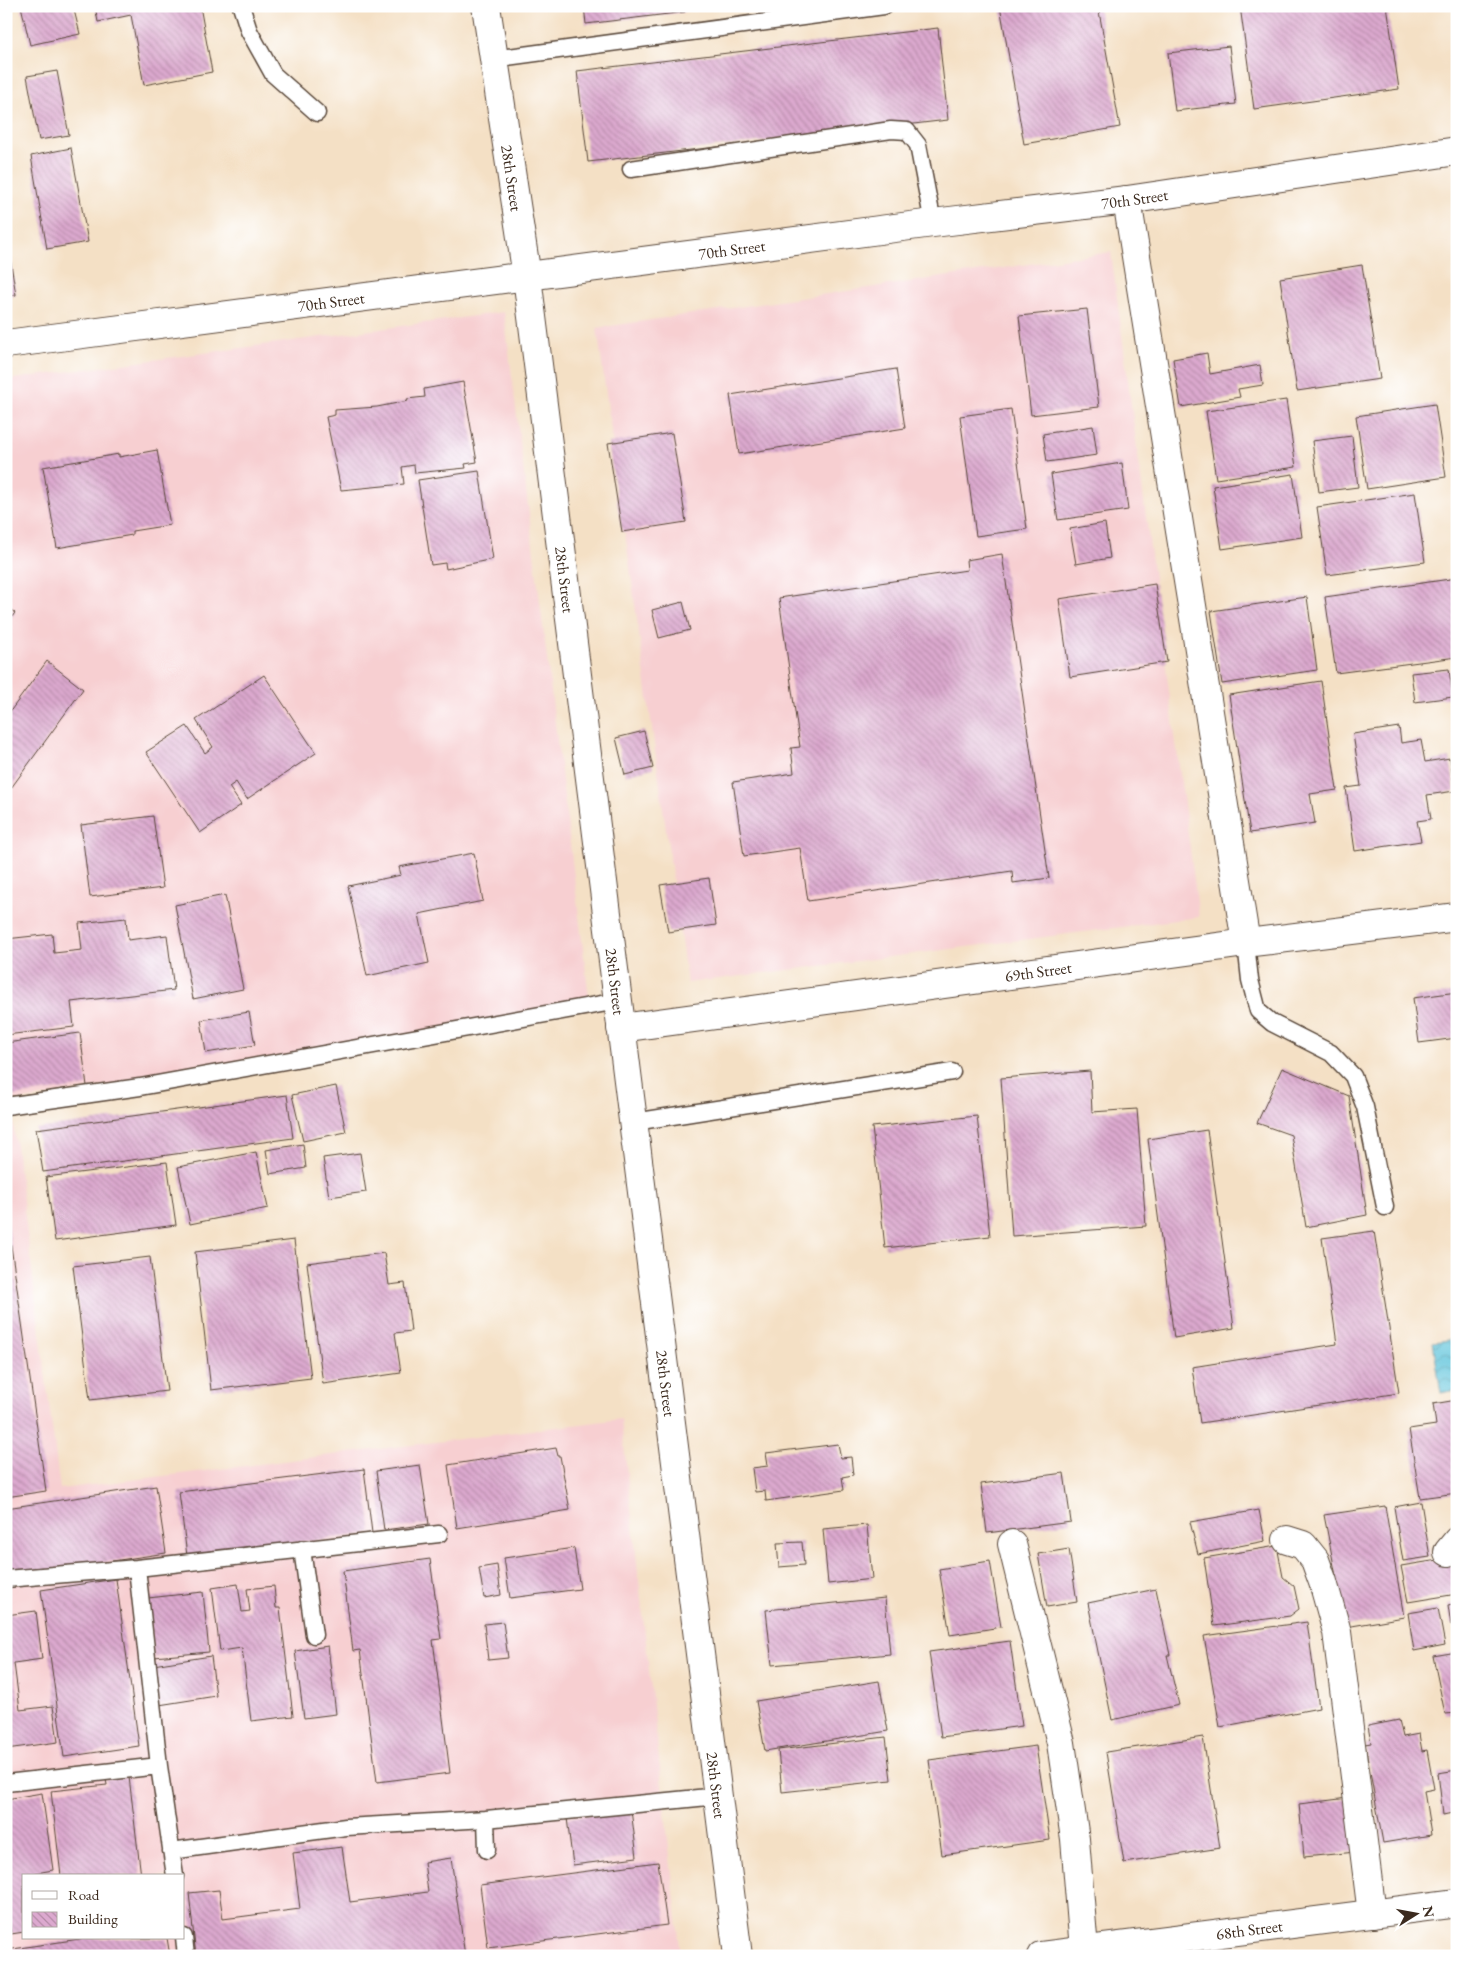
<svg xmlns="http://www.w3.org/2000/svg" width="1463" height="1962" font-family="'EB Garamond',serif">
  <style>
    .built { fill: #f7cfd1; fill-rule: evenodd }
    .water { fill: url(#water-waves); stroke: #4c777c }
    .building { fill: url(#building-back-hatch) }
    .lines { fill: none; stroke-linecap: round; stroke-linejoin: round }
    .service-casing { stroke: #574537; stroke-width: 19 }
    .minor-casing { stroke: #574537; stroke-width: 30 }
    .service { stroke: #fff; stroke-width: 16 }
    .minor { stroke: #fff; stroke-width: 28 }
    .labels { text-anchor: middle; stroke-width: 4; stroke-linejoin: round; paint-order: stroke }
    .street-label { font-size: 16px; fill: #3b2a1e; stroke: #fff }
  </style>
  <defs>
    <pattern id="water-waves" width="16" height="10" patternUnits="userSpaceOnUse" patternTransform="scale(1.25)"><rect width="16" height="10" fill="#5ec4db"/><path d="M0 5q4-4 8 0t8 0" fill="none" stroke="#4f9fb1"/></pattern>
    <pattern id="building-back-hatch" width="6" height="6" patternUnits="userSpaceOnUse" patternTransform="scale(1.25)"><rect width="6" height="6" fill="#dca9cf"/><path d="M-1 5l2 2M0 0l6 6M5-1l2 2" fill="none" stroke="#b48aa7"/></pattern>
  </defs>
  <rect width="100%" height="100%" fill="#fff"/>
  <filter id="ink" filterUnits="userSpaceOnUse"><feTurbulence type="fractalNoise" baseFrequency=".02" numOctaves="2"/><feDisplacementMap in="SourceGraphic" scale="10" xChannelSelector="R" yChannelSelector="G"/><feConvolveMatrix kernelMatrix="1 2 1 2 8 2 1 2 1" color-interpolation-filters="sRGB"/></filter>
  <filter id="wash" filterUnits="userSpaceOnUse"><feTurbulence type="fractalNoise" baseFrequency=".0096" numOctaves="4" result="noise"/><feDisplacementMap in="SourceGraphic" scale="20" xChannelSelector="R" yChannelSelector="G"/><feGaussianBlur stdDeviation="1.12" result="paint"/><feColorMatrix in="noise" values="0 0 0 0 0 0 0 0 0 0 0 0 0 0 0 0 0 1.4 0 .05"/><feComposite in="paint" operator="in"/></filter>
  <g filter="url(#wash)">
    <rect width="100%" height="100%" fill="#f4e0c5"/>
    <path class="built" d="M 1111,252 L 1199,917 L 687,983 L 597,328 Z
      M 504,312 L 590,1005 L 6,1103 L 6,380 Z
      M 13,1122 L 60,1489 L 621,1419 L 681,1956 L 6,1956 L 6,1123 ZM 24,1876 L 184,1876 L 184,1938 L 24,1938 Z"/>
    <path class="water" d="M 1457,1339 L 1457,1390 L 1441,1393 L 1433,1342 Z"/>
    <g id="blocks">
      <path class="building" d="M 21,6 L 73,6 L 80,34 L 30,45 Z
        M 95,6 L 200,6 L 212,72 L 144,85 L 131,15 L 98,22 Z
        M 584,6 L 684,6 L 685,12 L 586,24 Z
        M 1000,6 L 1098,6 L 1120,127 L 1024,144 Z
        M 1240,6 L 1387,6 L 1399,89 L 1254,109 Z
        M 938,28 L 948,120 L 588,162 L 577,71 Z
        M 1229,46 L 1236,104 L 1175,111 L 1168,53 Z
        M 57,71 L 69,135 L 39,140 L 27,76 Z
        M 71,148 L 88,242 L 47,249 L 31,156 Z
        M 7,239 L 16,295 L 6,296 L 6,240 Z
        M 1362,265 L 1380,379 L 1297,391 L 1280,278 Z
        M 1087,309 L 1099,407 L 1031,415 L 1019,316 Z
        M 1207,353 L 1210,374 L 1260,365 L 1263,385 L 1238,389 L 1240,397 L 1181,407 L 1173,359 Z
        M 896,369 L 905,428 L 739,454 L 730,395 Z
        M 463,382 L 477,462 L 465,464 L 466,468 L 415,473 L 414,465 L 402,467 L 404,484 L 341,490 L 326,417 L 335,415 L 335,410 L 377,407 L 408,401 L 407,399 L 425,397 L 424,389 Z
        M 1286,400 L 1296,467 L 1216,479 L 1206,411 Z
        M 1435,404 L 1446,477 L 1367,489 L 1356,416 Z
        M 1011,409 L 1027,529 L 976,536 L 960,416 Z
        M 1093,426 L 1097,455 L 1047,462 L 1043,434 Z
        M 672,433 L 686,522 L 622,532 L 608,443 Z
        M 1352,436 L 1358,487 L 1319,492 L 1312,441 Z
        M 157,450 L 170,525 L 132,531 L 132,535 L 57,548 L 43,467 L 119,454 L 119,457 Z
        M 1122,463 L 1128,510 L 1058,520 L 1051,474 Z
        M 479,471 L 493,559 L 446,569 L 445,563 L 431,565 L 418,480 Z
        M 1293,474 L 1302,537 L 1222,549 L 1213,486 Z
        M 1415,493 L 1425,562 L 1327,575 L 1317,507 Z
        M 1105,523 L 1110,558 L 1076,564 L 1070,529 Z
        M 1002,554 L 1049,878 L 1013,883 L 1012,871 L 808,901 L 800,848 L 744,856 L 733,782 L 794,773 L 791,748 L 800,747 L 779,598 L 967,570 L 966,560 Z
        M 1457,578 L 1457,657 L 1336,673 L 1325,597 Z
        M 1155,584 L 1167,662 L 1070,677 L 1059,599 Z
        M 1307,597 L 1317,670 L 1222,684 L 1211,611 Z
        M 683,602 L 690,630 L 659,638 L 652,610 Z
        M 6,606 L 15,613 L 6,624 Z
        M 47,661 L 83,689 L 6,795 L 6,717 Z
        M 1449,669 L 1453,697 L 1415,702 L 1411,673 Z
        M 264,675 L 316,753 L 247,799 L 236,782 L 229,787 L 241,805 L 200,833 L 146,752 L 187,726 L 205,753 L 213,747 L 196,720 Z
        M 1321,681 L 1337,790 L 1310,794 L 1315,823 L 1250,833 L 1229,695 Z
        M 1399,727 L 1401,743 L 1421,740 L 1425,762 L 1450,758 L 1455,791 L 1427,795 L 1431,819 L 1417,821 L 1421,841 L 1355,851 L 1346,788 L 1361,786 L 1353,734 Z
        M 644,731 L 653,768 L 625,775 L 616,738 Z
        M 153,816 L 163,888 L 90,897 L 81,825 Z
        M 474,853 L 483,901 L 419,914 L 429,963 L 367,976 L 348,886 L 401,875 L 399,867 Z
        M 709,878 L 716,925 L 668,932 L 660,885 Z
        M 225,895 L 243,989 L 193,999 L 175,905 Z
        M 126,918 L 128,940 L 167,935 L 174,990 L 71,1002 L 74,1027 L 6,1035 L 6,939 L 52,934 L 54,953 L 82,950 L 79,923 Z
        M 1457,992 L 1457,1038 L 1419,1043 L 1413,998 Z
        M 249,1012 L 255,1045 L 206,1053 L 201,1020 Z
        M 80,1033 L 87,1086 L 6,1097 L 6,1043 Z
        M 1282,1068 L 1349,1096 L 1367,1215 L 1306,1227 L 1291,1135 L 1257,1123 Z
        M 1090,1071 L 1092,1112 L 1137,1109 L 1146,1226 L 1012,1236 L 1001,1078 Z
        M 336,1086 L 346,1132 L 303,1141 L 292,1095 Z
        M 287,1095 L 293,1138 L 43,1172 L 36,1129 Z
        M 977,1116 L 990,1236 L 885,1248 L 872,1127 Z
        M 1207,1130 L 1234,1328 L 1174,1338 L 1148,1139 Z
        M 303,1144 L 306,1168 L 270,1174 L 266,1150 Z
        M 256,1152 L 268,1208 L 190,1224 L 178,1167 Z
        M 360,1153 L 366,1192 L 329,1197 L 323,1158 Z
        M 167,1162 L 176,1225 L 55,1241 L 46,1177 Z
        M 6,1211 L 46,1491 L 6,1497 Z
        M 1374,1231 L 1399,1393 L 1200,1423 L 1192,1367 L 1337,1344 L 1322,1238 Z
        M 294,1240 L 311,1378 L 211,1390 L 195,1252 Z
        M 384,1253 L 389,1285 L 405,1283 L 411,1331 L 395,1333 L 401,1373 L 323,1384 L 307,1263 Z
        M 150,1257 L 167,1391 L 90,1400 L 73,1266 Z
        M 1457,1400 L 1457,1493 L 1420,1498 L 1409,1429 L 1436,1425 L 1433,1404 Z
        M 838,1444 L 841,1458 L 851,1457 L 853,1475 L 842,1477 L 844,1490 L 766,1501 L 765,1491 L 755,1492 L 752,1468 L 768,1466 L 766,1453 Z
        M 556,1448 L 558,1456 L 560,1456 L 570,1510 L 457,1528 L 448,1465 Z
        M 420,1465 L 429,1524 L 384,1530 L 376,1471 Z
        M 364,1469 L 372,1533 L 187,1556 L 179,1492 Z
        M 1064,1473 L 1071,1522 L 987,1533 L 981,1484 Z
        M 156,1486 L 166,1553 L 6,1577 L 6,1508 Z
        M 1421,1502 L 1430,1557 L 1403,1561 L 1394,1507 Z
        M 1385,1506 L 1404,1617 L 1346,1627 L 1324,1515 Z
        M 1259,1510 L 1265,1541 L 1198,1554 L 1190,1522 Z
        M 867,1525 L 872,1579 L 828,1584 L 823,1529 Z
        M 802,1542 L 804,1565 L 779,1567 L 777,1543 Z
        M 1277,1546 L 1283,1577 L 1294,1586 L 1299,1609 L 1290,1616 L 1214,1626 L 1204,1558 Z
        M 574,1548 L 580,1589 L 510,1598 L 504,1558 Z
        M 1069,1549 L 1077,1602 L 1047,1607 L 1038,1554 Z
        M 1457,1557 L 1457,1594 L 1408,1602 L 1401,1566 Z
        M 430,1559 L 441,1639 L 433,1640 L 450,1773 L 377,1782 L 360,1650 L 353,1651 L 343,1571 Z
        M 990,1561 L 1001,1627 L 950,1635 L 939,1569 Z
        M 497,1565 L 501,1595 L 484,1598 L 479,1568 Z
        M 116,1579 L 139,1746 L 64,1757 L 41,1590 Z
        M 238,1584 L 242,1612 L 250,1611 L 247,1589 L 274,1586 L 276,1608 L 280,1608 L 293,1716 L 251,1721 L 242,1648 L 220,1651 L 212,1588 Z
        M 1156,1589 L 1170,1655 L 1167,1655 L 1179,1705 L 1112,1720 L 1088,1603 Z
        M 203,1592 L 209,1652 L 154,1657 L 148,1598 Z
        M 885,1598 L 890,1654 L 772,1665 L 766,1610 Z
        M 1457,1603 L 1457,1624 L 1451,1625 L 1448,1605 Z
        M 1438,1608 L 1445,1645 L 1414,1651 L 1408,1613 Z
        M 36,1611 L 42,1659 L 14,1663 L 20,1710 L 53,1706 L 58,1742 L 6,1749 L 6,1615 Z
        M 503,1622 L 508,1658 L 488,1660 L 484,1624 Z
        M 1307,1622 L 1319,1708 L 1220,1727 L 1204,1636 Z
        M 1010,1641 L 1022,1726 L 941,1737 L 929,1652 Z
        M 328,1646 L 336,1714 L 304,1718 L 295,1651 Z
        M 1457,1652 L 1457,1713 L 1445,1714 L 1433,1656 Z
        M 211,1656 L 216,1696 L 159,1705 L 153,1665 Z
        M 879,1681 L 888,1731 L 765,1751 L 756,1701 Z
        M 1399,1720 L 1403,1737 L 1419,1734 L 1422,1751 L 1427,1750 L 1434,1789 L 1424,1791 L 1431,1835 L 1383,1843 L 1365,1744 L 1371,1743 L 1368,1726 Z
        M 886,1737 L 891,1780 L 782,1792 L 778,1750 Z
        M 1203,1737 L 1220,1848 L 1124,1863 L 1106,1752 Z
        M 1036,1746 L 1050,1840 L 942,1855 L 929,1760 Z
        M 1457,1770 L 1457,1812 L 1443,1815 L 1438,1773 Z
        M 129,1777 L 141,1876 L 61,1876 L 51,1791 L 107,1785 L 106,1779 Z
        M 42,1793 L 53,1870 L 36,1873 L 37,1876 L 24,1876 L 24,1932 L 11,1934 L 6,1903 L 6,1799 Z
        M 1348,1798 L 1356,1852 L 1304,1857 L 1299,1804 Z
        M 631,1810 L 637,1857 L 573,1865 L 567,1818 Z
        M 342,1847 L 350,1902 L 428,1892 L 424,1862 L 451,1858 L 465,1956 L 196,1956 L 189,1893 L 219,1890 L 223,1919 L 300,1909 L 293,1853 Z
        M 658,1862 L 667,1925 L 488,1948 L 480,1885 Z
        M 86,1938 L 167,1938 L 170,1956 L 6,1956 L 6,1950 Z"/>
    </g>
  </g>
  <g filter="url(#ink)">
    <use href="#blocks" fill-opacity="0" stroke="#574537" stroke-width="1"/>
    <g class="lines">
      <g class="service-casing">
        <path id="service" d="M 241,6 L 249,31 L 273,74 L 317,113
          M 493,59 L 884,6
          M 631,169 L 891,130 L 907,131 L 918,145 L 933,223
          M 1246,943 L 1250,980 L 1258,1011 L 1272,1023 L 1331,1053 L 1353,1076 L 1365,1107 L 1385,1207
          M 6,1106 L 140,1087 L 618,1001
          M 634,1122 L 952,1072
          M 302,1549 L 314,1635
          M 6,1579 L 137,1568
          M 6,1783 L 159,1766
          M 487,1850 L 486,1819 L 718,1796
          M 171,1851 L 346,1827 L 486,1819
          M 175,1876 L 159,1766 L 137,1568 L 439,1534
          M 184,1937 L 186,1956"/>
      </g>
      <g class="minor-casing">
        <g id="minor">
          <path id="s1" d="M 486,6 L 527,277 L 738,1956"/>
          <path d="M 1127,200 L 1246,943"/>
          <path id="s2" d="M 6,344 L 933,223 L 1127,200 L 1457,151"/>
          <path id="s3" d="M 621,1028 L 1246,943 L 1457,917"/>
          <path d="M 1287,1540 L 1303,1545 L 1315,1560 L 1323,1582 L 1337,1632 L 1372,1914"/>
          <path d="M 1012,1544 L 1061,1743 L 1075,1839 L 1084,1950"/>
          <path d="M 1448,1552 L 1457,1541"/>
          <path id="s4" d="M 1041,1956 L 1457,1903"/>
        </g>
      </g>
      <use href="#service" class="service"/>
      <use href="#minor" class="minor"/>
    </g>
  </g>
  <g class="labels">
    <g class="street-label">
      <text dy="6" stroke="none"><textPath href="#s1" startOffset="174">28th Street</textPath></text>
      <text dy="6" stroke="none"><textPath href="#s2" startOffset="1138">70th Street</textPath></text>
      <text dy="6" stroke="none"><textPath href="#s2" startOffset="732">70th Street</textPath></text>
      <text dy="6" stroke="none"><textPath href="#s2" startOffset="328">70th Street</textPath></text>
      <text dy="6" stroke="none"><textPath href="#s1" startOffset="579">28th Street</textPath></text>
      <text dy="6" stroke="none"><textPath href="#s3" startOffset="421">69th Street</textPath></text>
      <text dy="6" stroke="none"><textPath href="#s1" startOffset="984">28th Street</textPath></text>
      <text dy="6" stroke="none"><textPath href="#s1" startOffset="1389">28th Street</textPath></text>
      <text dy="6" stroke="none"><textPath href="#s1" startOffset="1794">28th Street</textPath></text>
      <text dy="6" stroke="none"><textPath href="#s4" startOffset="210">68th Street</textPath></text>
    </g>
  </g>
  <rect width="1463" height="1962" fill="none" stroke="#fff" stroke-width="25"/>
  <rect x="22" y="1874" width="162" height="65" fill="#ffffff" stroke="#b1aaa5"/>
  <rect x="32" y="1891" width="25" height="8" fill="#ffffff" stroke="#b1aaa5"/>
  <text x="68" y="1900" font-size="15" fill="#3b2a1e">Road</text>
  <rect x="32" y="1912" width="25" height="15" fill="url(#building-back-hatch)" stroke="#b1aaa5"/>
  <text x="68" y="1924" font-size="15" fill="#3b2a1e">Building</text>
  <g transform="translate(1416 1914) rotate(79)" stroke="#ffffff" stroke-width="4" paint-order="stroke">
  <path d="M0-4L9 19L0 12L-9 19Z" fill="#3b2a1e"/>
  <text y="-8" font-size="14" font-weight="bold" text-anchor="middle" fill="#3b2a1e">N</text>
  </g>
</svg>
